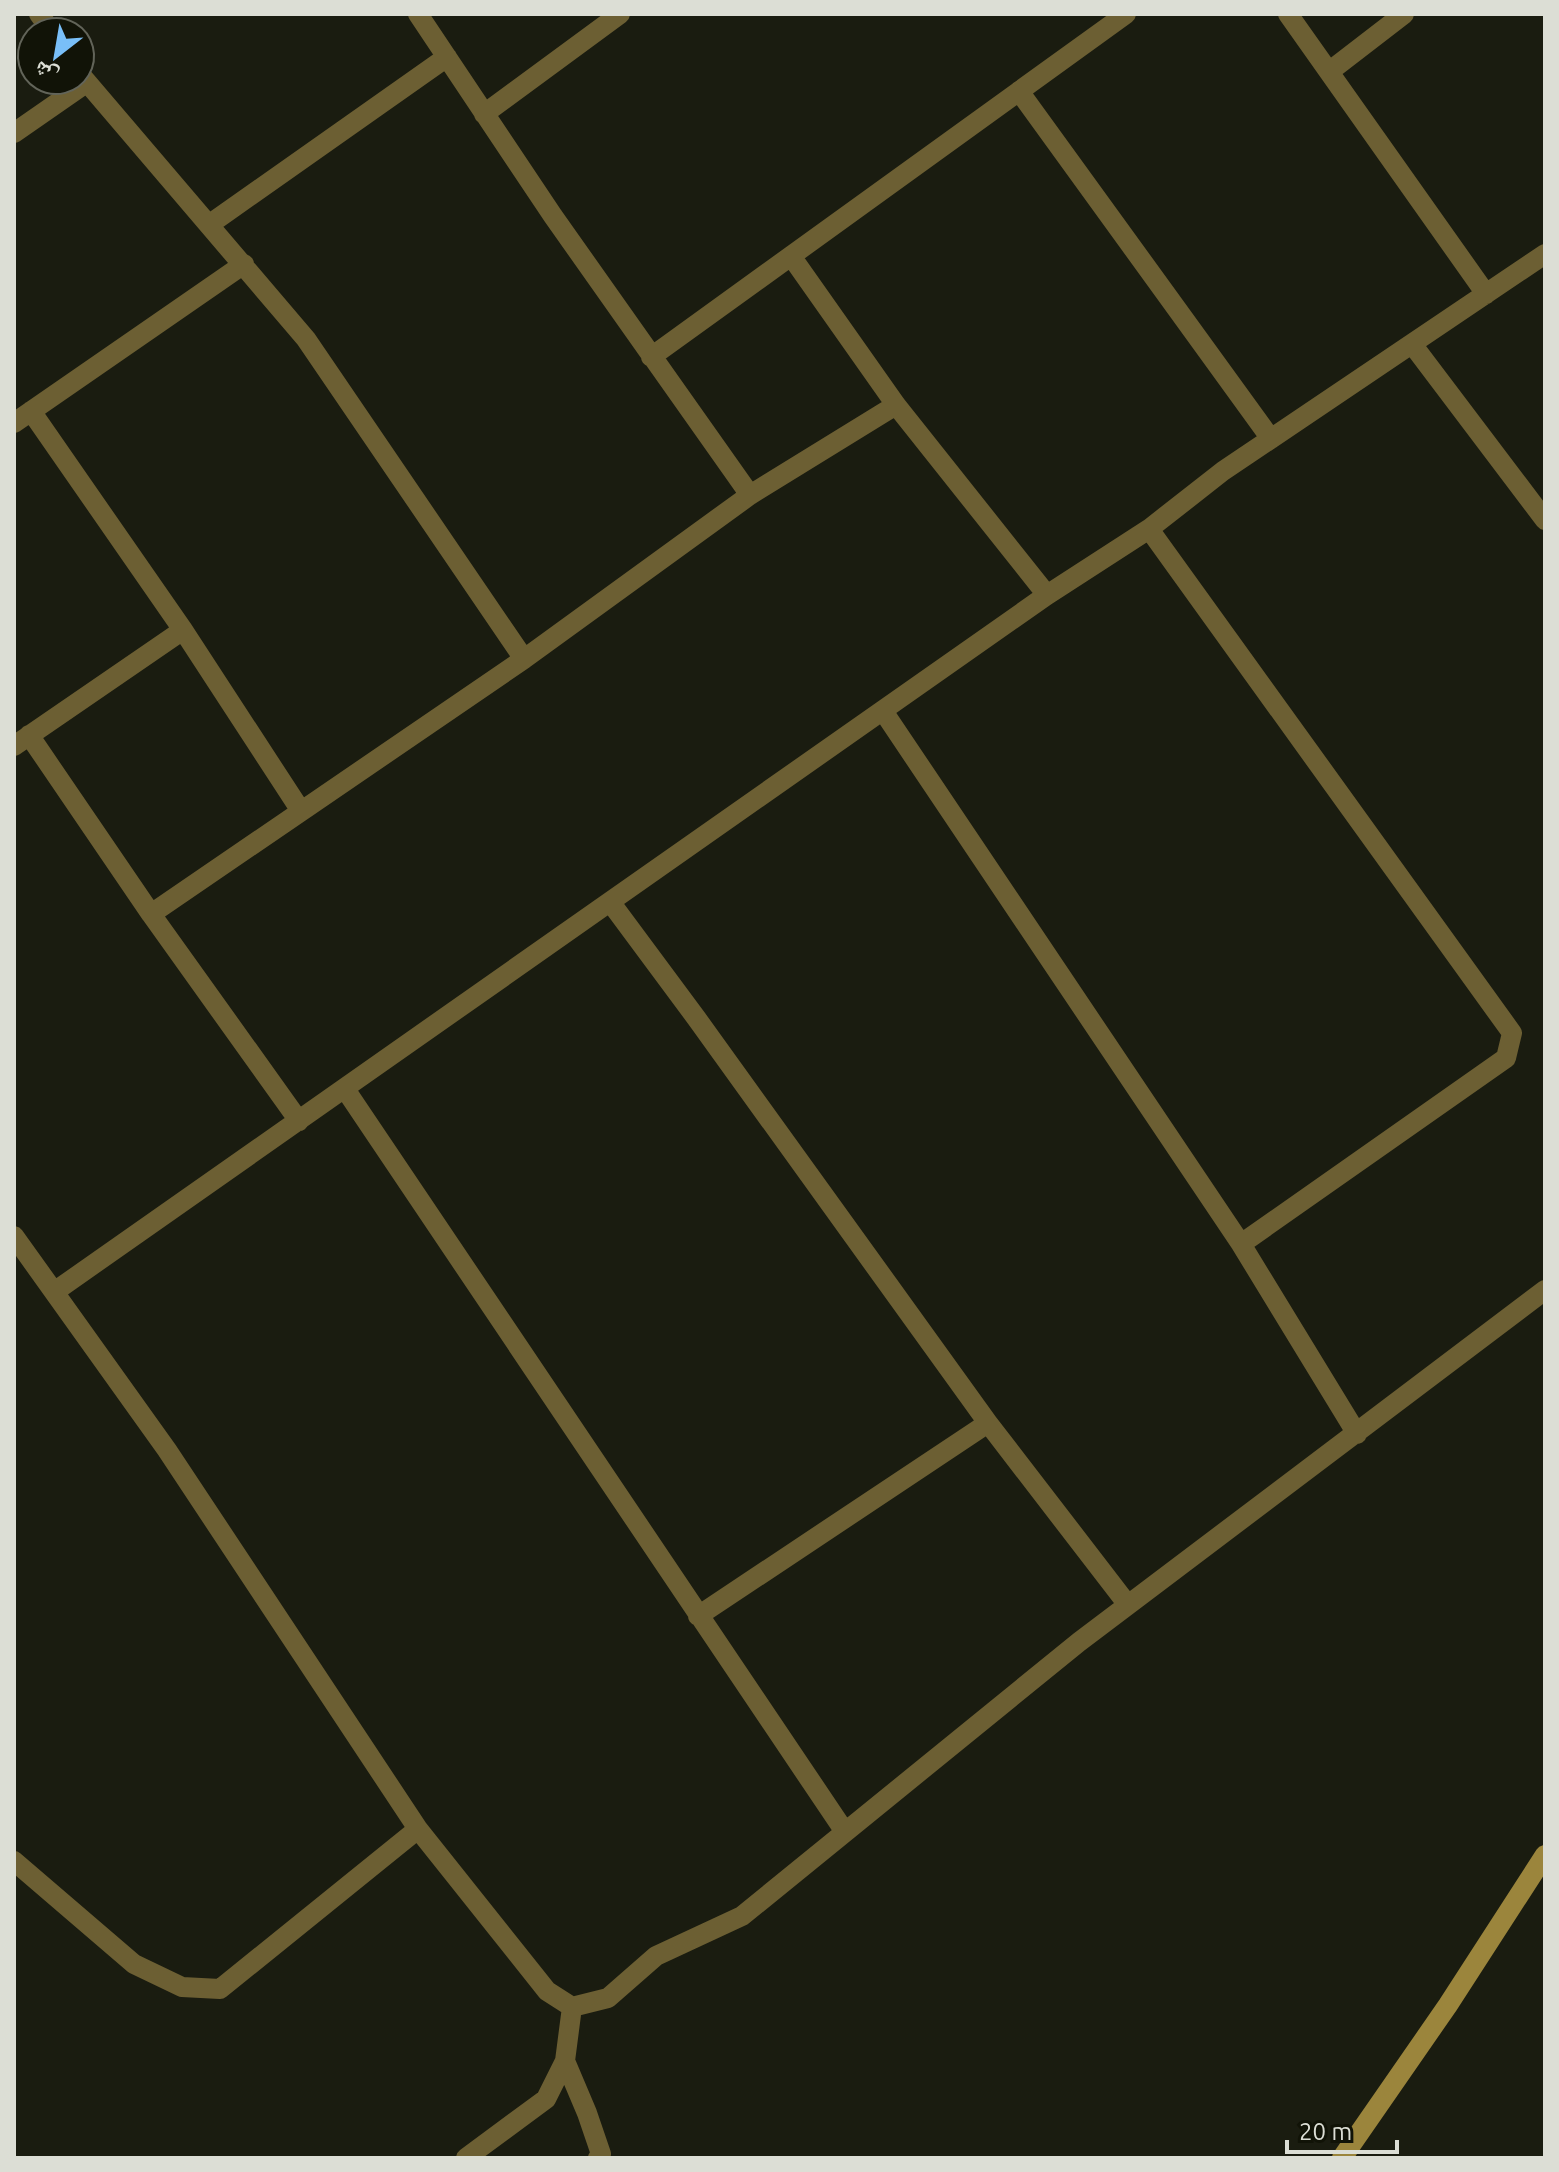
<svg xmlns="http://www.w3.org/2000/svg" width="1559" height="2172" font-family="Ubuntu,'Noto Naskh Arabic',sans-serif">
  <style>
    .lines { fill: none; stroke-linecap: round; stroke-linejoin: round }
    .street { stroke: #6c5f33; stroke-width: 20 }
    .secondary { stroke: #9b853c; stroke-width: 20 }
  </style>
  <rect width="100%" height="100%" fill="#1a1c10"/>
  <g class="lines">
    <path class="street" d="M 39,14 L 52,32
      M 418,14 L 553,216 L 750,495
      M 1288,14 L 1486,294
      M 1330,71 L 1404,14
      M 80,74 L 306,339 L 524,659
      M 1019,91 L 1271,439
      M 484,114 L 620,14
      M 14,133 L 86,83
      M 210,224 L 447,57
      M 791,256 L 896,405 L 1047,595
      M 1412,344 L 1545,520
      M 651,357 L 1126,14
      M 31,411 L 183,630 L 301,811
      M 14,423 L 244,264
      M 1149,529 L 1512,1033 L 1506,1058 L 1241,1244
      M 883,711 L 1241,1244 L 1357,1434
      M 29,735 L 151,914 L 299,1121
      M 14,746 L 183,630
      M 611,903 L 697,1019 L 988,1423 L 1128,1605
      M 151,914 L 524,659 L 750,495 L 896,405
      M 345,1089 L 845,1832
      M 14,1236 L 167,1450 L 418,1829 L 547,1991 L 572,2007 L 608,1998 L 656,1956 L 742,1916 L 1079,1642 L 1545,1290
      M 54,1292 L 1047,595 L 1149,529 L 1223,471 L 1545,254
      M 698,1616 L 988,1423
      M 14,1861 L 134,1964 L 182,1987 L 220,1989 L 418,1829
      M 565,2061 L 587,2113 L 601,2154 L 598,2158
      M 466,2158 L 546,2099 L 565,2061 L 572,2007"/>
    <path class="secondary" d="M 1342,2158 L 1448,2005 L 1545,1855"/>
  </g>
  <rect width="1559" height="2172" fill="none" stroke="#dcded5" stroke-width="32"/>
  <g transform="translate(56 56) rotate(211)"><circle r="38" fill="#111307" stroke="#626459" stroke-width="2"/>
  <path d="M0-6L14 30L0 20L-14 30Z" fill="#79bff8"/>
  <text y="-12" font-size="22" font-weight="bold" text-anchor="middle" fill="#dcded5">ش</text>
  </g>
  <path d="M1287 2140v12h110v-12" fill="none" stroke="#dcded5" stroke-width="4"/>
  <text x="1299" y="2140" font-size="24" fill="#dcded5" stroke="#111307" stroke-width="6" paint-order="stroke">20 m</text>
</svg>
